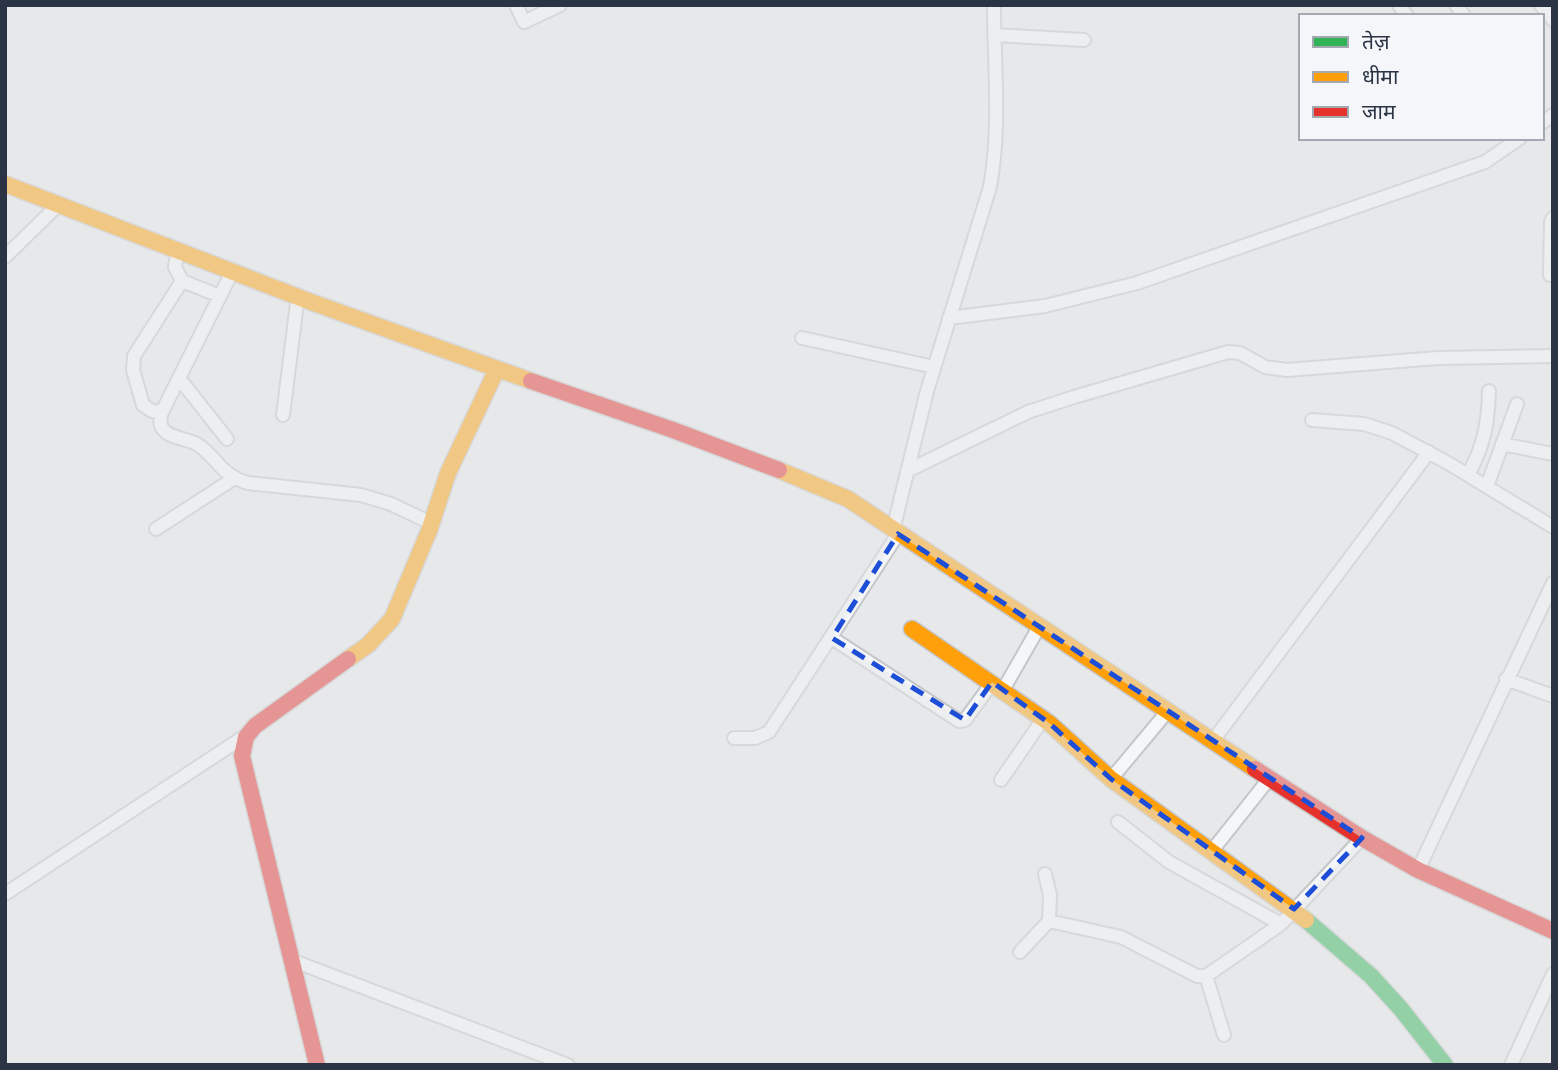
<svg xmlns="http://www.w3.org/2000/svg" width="1558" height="1070" font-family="'Exo 2','Noto Sans Devanagari',sans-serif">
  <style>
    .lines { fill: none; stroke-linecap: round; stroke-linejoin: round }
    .street-casing { stroke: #c4c6c8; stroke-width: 16 }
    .fast-casing { stroke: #c4c6c8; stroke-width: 19 }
    .slow-casing { stroke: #c4c6c8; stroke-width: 19 }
    .jam-casing { stroke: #c4c6c8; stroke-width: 19 }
    .street { stroke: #f5f6f7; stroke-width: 12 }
    .fast { stroke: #30b455; stroke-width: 16 }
    .slow { stroke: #ff9f0a; stroke-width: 16 }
    .jam { stroke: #e5322d; stroke-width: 16 }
    .marked { fill: none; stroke: #1d4ed8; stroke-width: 5; stroke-dasharray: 14 9; stroke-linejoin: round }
  </style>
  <rect width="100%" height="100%" fill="#e6e8ea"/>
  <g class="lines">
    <g class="street-casing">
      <path id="street" d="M 516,5 L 524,22 L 560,5
        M 1399,5 L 1407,16
        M 1456,5 L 1464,16
        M 1541,5 L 1553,20
        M 994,35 L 1084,40
        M 1542,123 L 1553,115
        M 178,249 L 175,267 L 182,281 L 220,296
        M 5,257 L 59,204
        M 233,270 L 162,412 C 160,418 159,423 162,428 C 170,439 186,438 197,444 C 219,459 220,475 248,483 L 361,495 L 391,504 L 431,523
        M 1550,275 L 1551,222 L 1553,218
        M 949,318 L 1045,306 L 1137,283 L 1485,162 L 1520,138
        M 802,338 L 934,367
        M 179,378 L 227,439
        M 162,412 L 152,411 L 143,405 L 133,370 L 134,356 L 182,281
        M 283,415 L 298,295
        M 1312,420 L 1364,424 L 1392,433 L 1448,463 L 1553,527
        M 1502,444 L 1553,454
        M 907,471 L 1028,412 L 1074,397 L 1228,352 L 1240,353 L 1265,367 L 1287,370 L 1438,358 L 1553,356
        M 1468,475 C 1484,445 1488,425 1489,391
        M 1487,486 L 1517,404
        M 156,529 L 233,479
        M 893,530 L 927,391 L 990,187 C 1001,126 994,66 994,5
        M 832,638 L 959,721 L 965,720 L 992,683
        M 1506,679 L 1553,696
        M 1003,690 L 1039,627
        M 734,738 L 755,738 L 769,732 L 898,534
        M 1212,742 L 1429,452
        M 1111,779 L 1167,712
        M 1001,780 L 1043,719
        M 1118,822 L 1169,862 L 1281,924
        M 1211,852 L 1269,779
        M 1418,870 L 1553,583
        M 5,894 L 245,736
        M 1049,921 L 1121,937 L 1197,976 L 1206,976 L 1281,924 L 1362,838
        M 1020,952 L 1049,921 L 1050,895 L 1045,874
        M 291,960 L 568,1065
        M 1206,976 L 1224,1035
        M 1511,1065 L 1553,974"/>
    </g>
    <g class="fast-casing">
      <path id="fast" d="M 1306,920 L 1371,976 L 1401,1009 L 1445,1065"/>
    </g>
    <g class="slow-casing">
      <path id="slow" d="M 5,184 L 311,302 L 531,381
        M 779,470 L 848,499 L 1255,769
        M 912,629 L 1049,723 L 1111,779 L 1306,920
        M 348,659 L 368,645 L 392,619 L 429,531 L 448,473 L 497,369"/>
    </g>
    <g class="jam-casing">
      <path id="jam" d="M 531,381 L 673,430 L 779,470
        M 1255,769 L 1362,838 L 1418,870 L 1553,931
        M 317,1065 L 242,756 L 246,737 L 255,726 L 348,659"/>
    </g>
    <use href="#street" class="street"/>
    <use href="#fast" class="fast"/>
    <use href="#slow" class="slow"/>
    <use href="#jam" class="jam"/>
  </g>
  <path d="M0 0H1558V1070H0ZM 898,534 L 1362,838 L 1294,909 L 1111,779 L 1049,723 L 992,682 L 965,720 L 832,638 Z" fill="#e6e8ea" fill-opacity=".55" fill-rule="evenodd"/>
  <path class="marked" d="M 898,534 L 1362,838 L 1294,909 L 1111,779 L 1049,723 L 992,682 L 965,720 L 832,638 Z"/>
  <rect width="1558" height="1070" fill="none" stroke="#2b3445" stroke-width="14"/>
  <rect x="1299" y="14" width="245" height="126" fill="#f4f6f9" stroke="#a4a8b1" stroke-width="2"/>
  <rect x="1313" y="37" width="35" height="10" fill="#30b455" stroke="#a4a8b1" stroke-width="2"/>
  <text x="1362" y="49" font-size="21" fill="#2b3445">तेज़</text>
  <rect x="1313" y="72" width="35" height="10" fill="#ff9f0a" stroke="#a4a8b1" stroke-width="2"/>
  <text x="1362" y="84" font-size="21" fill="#2b3445">धीमा</text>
  <rect x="1313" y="107" width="35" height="10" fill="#e5322d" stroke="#a4a8b1" stroke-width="2"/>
  <text x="1362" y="119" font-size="21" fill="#2b3445">जाम</text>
</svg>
